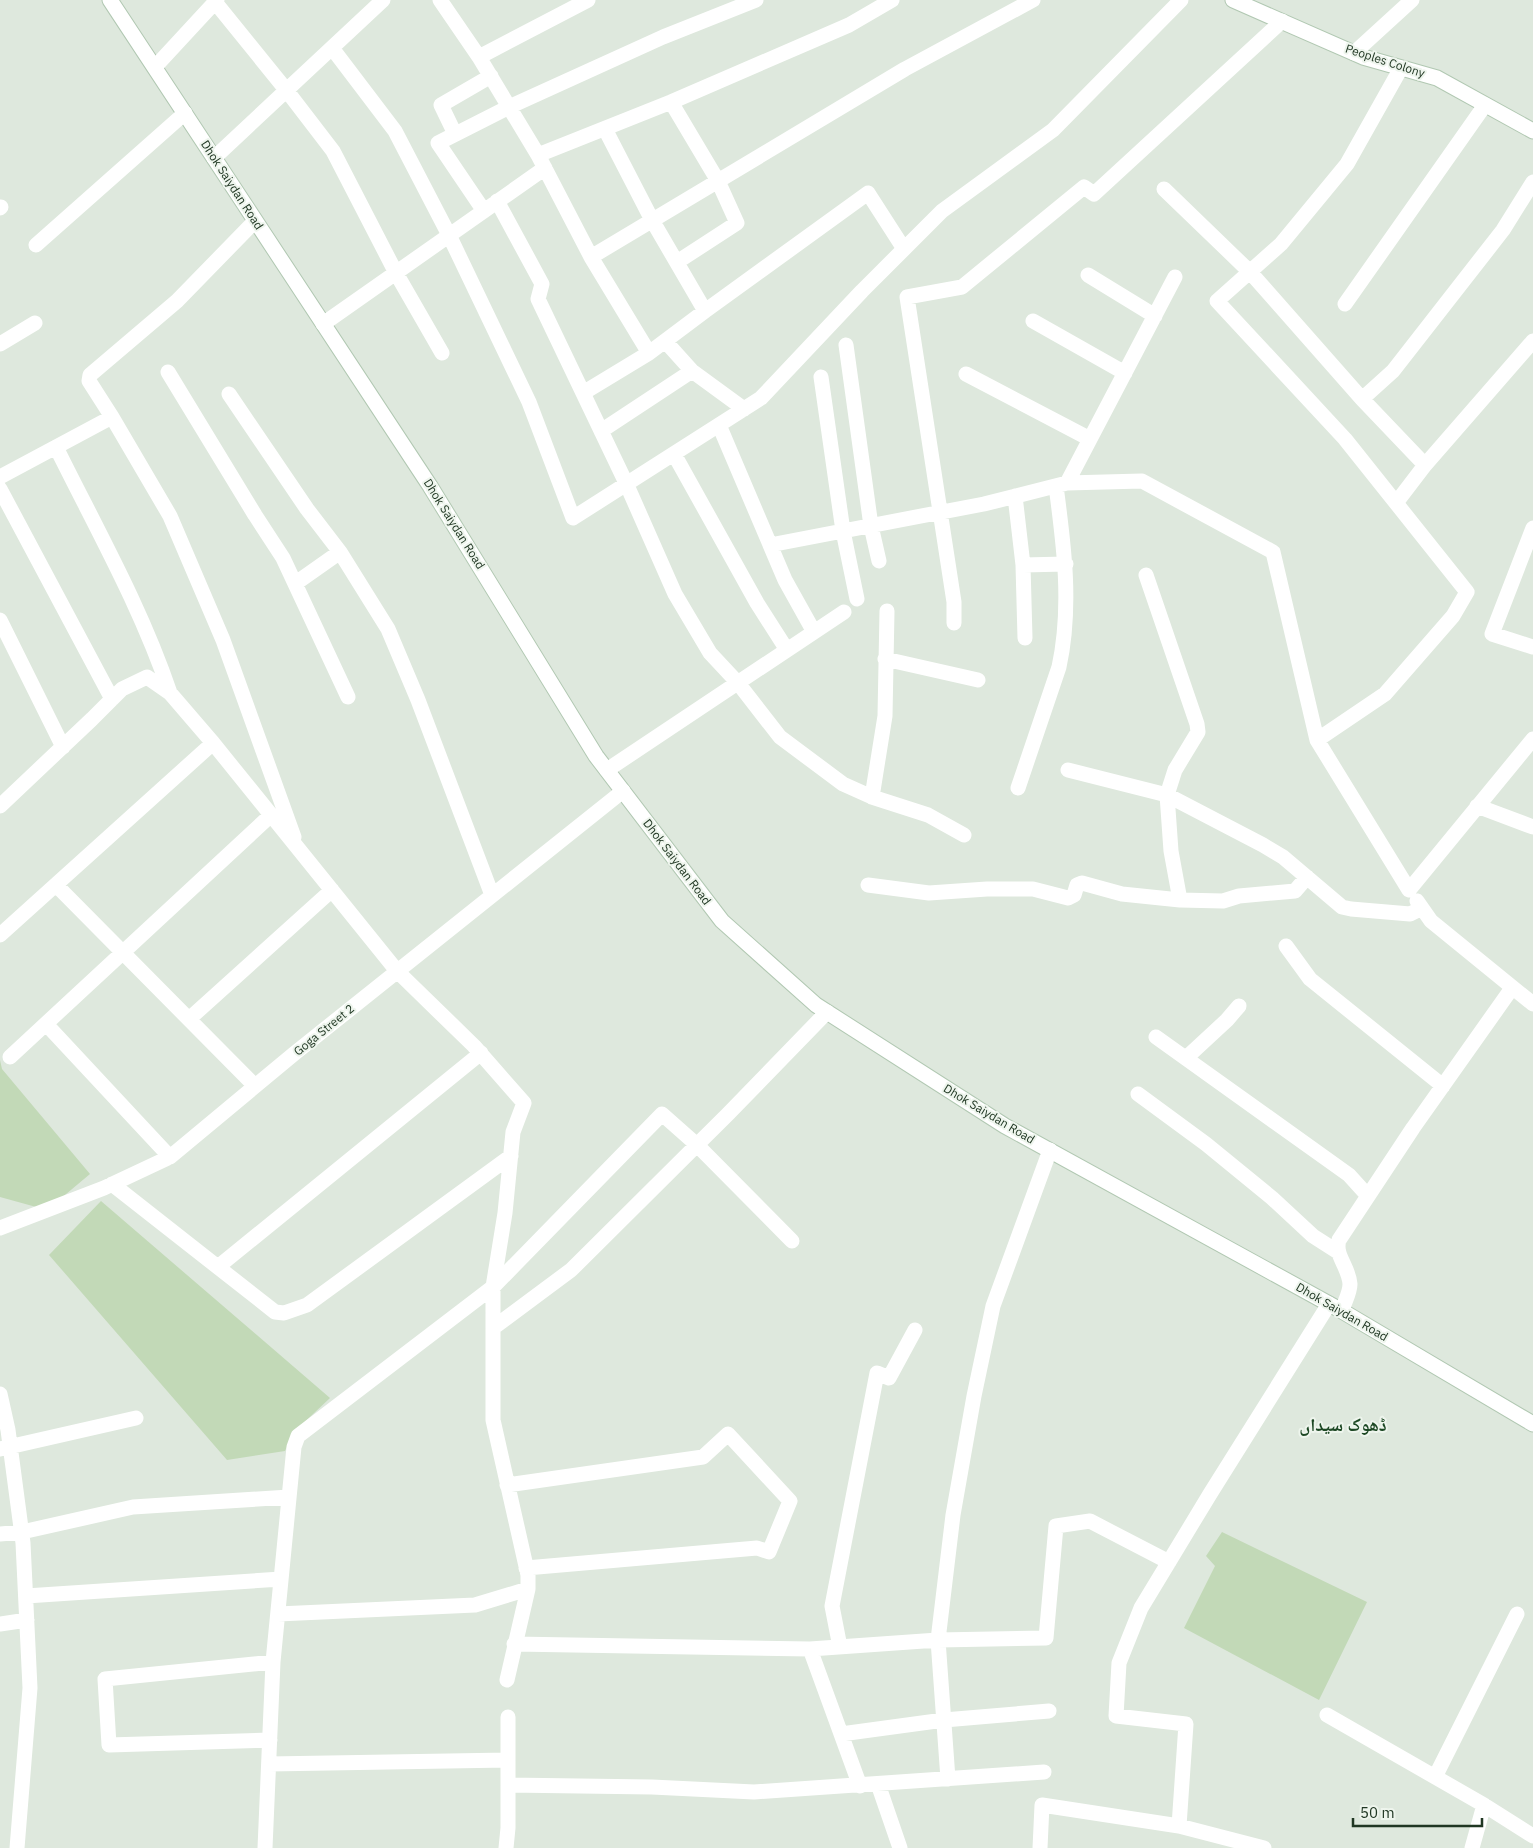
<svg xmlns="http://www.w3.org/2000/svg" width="1533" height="1848" font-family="'IBM Plex Sans','Noto Naskh Arabic',sans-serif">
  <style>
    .green { fill: #c2d9b7 }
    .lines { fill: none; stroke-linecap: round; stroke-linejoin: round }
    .secondary-casing { stroke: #b1c8b2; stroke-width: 17 }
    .street { stroke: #fff; stroke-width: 15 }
    .secondary { stroke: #fff; stroke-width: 15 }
    .labels { text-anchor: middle; stroke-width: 4; stroke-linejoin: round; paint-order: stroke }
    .street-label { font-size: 12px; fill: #203723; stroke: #eef5ed }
    .district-label { font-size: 18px; font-weight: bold; fill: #1d4824; stroke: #eef5ed }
  </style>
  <rect width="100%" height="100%" fill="#dee8dd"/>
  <path class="green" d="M 0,1060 L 2,1069 L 90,1174 L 47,1210 L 0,1197 Z
    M 101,1201 L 330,1398 L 294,1432 L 285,1451 L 227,1460 L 49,1255 Z
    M 1222,1532 L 1367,1602 L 1319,1700 L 1184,1628 L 1215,1566 L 1206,1556 Z"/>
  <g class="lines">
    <g class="secondary-casing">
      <path id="secondary" d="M 110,0 L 430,486 L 596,756 L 722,921 L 816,1005 L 1005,1126 L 1342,1311 L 1533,1424
        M 1233,0 L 1363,57 L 1437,78 L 1533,131"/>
    </g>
    <path class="street" d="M 440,0 L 479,57 L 588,0
      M 215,2 L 287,91 L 333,151 L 396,273 L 442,353
      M 332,48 L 395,131 L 449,235 L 529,402 L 573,518 L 761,398 L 862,291 L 942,211 L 1053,130 L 1181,0
      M 1354,53 L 1412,0
      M 479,57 L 509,107 L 663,37 L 756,0
      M 155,67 L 217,0
      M 671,102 L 718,181 L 737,223 L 677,262
      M 605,129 L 652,220 L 705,311 L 868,193 L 904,249
      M 455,134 L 441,105 L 491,76
      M 538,155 L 591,257 L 905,69 L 1033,0
      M 214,158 L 383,0
      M 1164,189 L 1250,272 L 1362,399 L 1393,371 L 1503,230 L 1533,182
      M 497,201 L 542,284 L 538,299 L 626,483 L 675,594 L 710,653 L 738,683 L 780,737 L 843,784 L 872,797 L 928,815 L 964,835
      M 0,208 L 1,207
      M 484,211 L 438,143 L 509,107 L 538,155 L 671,102 L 849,25 L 892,0
      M 255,221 L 177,301 L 90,375 L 89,381 L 112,417 L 170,516 L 223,640 L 294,837
      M 36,245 L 185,113
      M 591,257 L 649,353 L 705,311
      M 1088,275 L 1155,316
      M 1345,304 L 1485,105
      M 1033,321 L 1125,373
      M 323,324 L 545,168
      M 665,341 L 692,371
      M 0,344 L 35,323
      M 846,345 L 871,526 L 879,561
      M 168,372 L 255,515 L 283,558 L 348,697
      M 966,374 L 1090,439
      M 821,377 L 843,531 L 857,599
      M 583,393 L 649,353
      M 229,394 L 307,509 L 340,552 L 388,629 L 418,700 L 492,895
      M 1362,399 L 1425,465 L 1396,503
      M 719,425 L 785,580 L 814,632
      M 601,431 L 692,371 L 744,409
      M 56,447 C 96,528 141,607 170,693
      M 674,454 L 757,603 L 787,650
      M 1425,465 L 1533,341
      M 0,477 L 112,417
      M 1067,483 L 1175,277
      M 0,489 L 112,699
      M 1015,496 L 1023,565 L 1025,638
      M 1533,528 L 1492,634 L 1533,647
      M 770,545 L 984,504 L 1067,483 L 1142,481 L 1273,552 L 1317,740 L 1409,890 L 1533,739
      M 1023,565 L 1066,564
      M 1146,575 L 1197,724 L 1198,732 L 1175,770 L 1167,795 L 1171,851 L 1180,900
      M 296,583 L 340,552
      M 0,620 L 63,747
      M 954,623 L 954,602 L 907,297 L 962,287 L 1084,187 L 1094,194 L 1282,21
      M 885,659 L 978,680
      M 1317,740 L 1385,694 L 1453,616 L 1467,592 L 1345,439 L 1217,301 L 1281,244 L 1347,164 L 1401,68
      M 607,770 L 844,612
      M 1068,770 L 1167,795 L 1263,845 L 1283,857 L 1342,907 L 1351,909 L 1410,914 L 1422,908
      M 1018,788 L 1059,667 C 1072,607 1064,546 1056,486
      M 872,797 L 885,716 L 887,611
      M 0,806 L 92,719 L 122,689 L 147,677 L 170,693 L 213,743 L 397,971 L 474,1046 L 524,1103 L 513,1132 L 505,1213 L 493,1287 L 298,1436 L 294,1447 L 273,1662 L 265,1848
      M 1477,806 L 1533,827
      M 56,885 L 255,1086
      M 868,885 L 929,893 L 987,889 L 1033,889 L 1068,898 L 1074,895 L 1077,885 L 1082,883 L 1122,894 L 1180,900 L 1223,901 L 1239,896 L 1295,891 L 1307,877
      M 1417,901 L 1431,921 L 1533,1004
      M 0,935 L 213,743
      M 1286,946 L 1310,979 L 1443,1086
      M 189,1019 L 332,890
      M 46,1024 L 170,1157
      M 1156,1037 L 1349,1175 L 1368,1196
      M 10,1057 L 271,815
      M 1186,1058 L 1227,1020 L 1239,1006
      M 1138,1094 L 1206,1144 L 1272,1198 L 1313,1236 L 1338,1252
      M 112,1184 L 275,1312 L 284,1313 L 307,1305 L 511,1156
      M 0,1228 L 104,1188 L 170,1157 L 295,1053 L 623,791
      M 219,1266 L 481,1053
      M 1342,1311 C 1344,1303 1350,1293 1350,1284 C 1349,1267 1334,1255 1339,1240 L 1413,1128 L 1512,988
      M 493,1328 L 571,1270 L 728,1114 L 827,1012
      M 0,1394 L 8,1430 L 23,1543 L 30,1688 L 17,1848
      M 0,1449 L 136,1418
      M 507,1485 L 703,1457 L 728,1434 L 790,1501 L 769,1552 L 757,1548 L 526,1568
      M 0,1534 L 22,1532 L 133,1507 L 289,1497
      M 26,1596 L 281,1579
      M 278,1614 L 475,1605 L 528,1589
      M 0,1624 L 27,1620
      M 514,1644 L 810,1649 L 938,1640 L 1046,1638 L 1056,1526 L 1090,1521 L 1169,1562
      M 840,1647 L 832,1606 L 877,1373 L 889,1378 L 915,1330
      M 810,1649 L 860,1786
      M 507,1680 L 528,1589 L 528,1575 L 493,1420 L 493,1287 L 662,1114 L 697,1145 L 792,1241
      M 1327,1715 L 1484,1805 L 1533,1836
      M 841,1734 L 944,1720 L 1049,1711
      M 270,1740 L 109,1745 L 105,1679 L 273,1662
      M 269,1764 L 508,1760
      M 1435,1777 L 1517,1614
      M 948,1779 L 938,1640 L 953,1515 L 974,1396 L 993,1306 L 1050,1150
      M 878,1784 L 900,1848
      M 508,1785 L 652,1787 L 754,1792 L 1044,1772
      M 506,1848 L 508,1828 L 508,1717
      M 1040,1848 L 1042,1805 L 1179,1826
      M 1264,1848 L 1179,1826 L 1186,1724 L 1116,1716 L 1119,1663 L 1141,1608 L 1210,1494 L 1329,1304
      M 1472,1848 L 1484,1805"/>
    <use href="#secondary" class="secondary"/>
  </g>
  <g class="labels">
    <g class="street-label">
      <text transform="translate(1385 61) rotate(18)" y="4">Peoples Colony</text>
      <text transform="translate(232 185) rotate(57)" y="4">Dhok Saiydan Road</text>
      <text transform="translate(454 524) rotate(58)" y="4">Dhok Saiydan Road</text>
      <text transform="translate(677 862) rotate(53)" y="4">Dhok Saiydan Road</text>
      <text transform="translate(324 1030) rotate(-39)" y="4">Goga Street 2</text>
      <text transform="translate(989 1114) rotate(31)" y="4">Dhok Saiydan Road</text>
      <text transform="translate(1342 1312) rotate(30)" y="4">Dhok Saiydan Road</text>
    </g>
    <g class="district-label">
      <text x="1343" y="1431">ڈھوک سیداں</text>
    </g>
  </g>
  <path d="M1353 1818v8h129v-8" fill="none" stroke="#203723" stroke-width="2.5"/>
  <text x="1360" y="1818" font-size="15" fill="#203723" stroke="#eef5ed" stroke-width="4" paint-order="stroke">50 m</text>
</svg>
